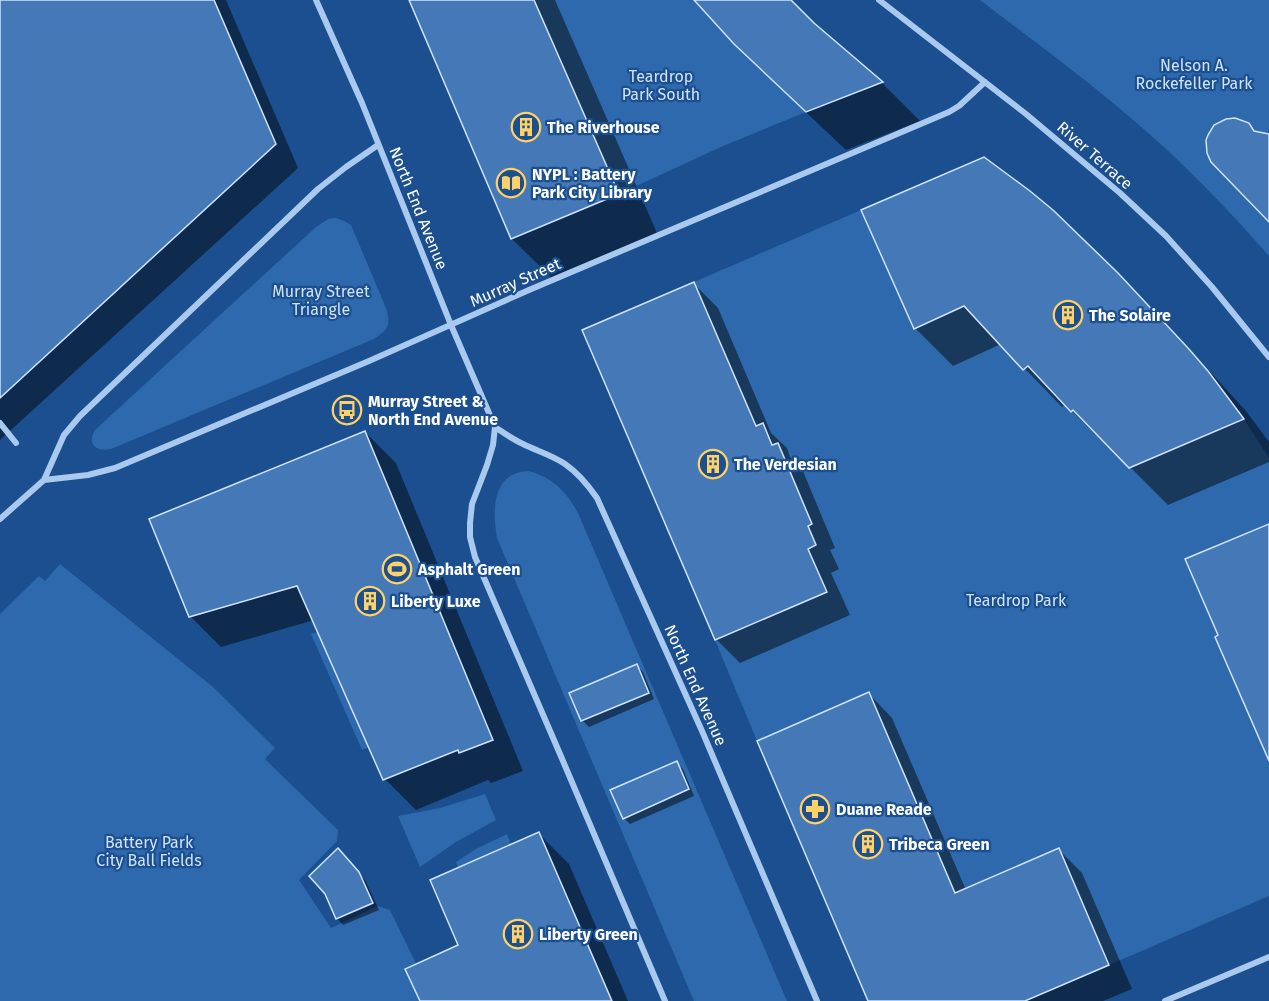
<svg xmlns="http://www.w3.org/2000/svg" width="1269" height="1001" font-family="'Fira Sans',sans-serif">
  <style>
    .green { fill: #2e69ad }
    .shadow { fill: #0007 }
    .building { fill: #4478b7; stroke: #cfe3fa; stroke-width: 1.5 }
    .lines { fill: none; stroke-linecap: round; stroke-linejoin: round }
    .street { stroke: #a9c9ee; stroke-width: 6 }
    .labels { text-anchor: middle; stroke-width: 4.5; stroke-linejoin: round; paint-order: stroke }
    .park-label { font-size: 16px; fill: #cfe3fa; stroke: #1b4f8f }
    .poi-label { font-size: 16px; font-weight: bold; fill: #fff; stroke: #1b4f8f; text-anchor: start }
    .street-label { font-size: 16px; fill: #fff; stroke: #1b4f8f }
  </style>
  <rect width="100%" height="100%" fill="#1b4f8f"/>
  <path class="green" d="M 534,0 L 694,0 L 734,44 L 806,112 L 723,146 L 619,194 Z
    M 980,0 L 1269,0 L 1269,256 C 1226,207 1182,161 1132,119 C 1083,77 1031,39 980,0 Z
    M 861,210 L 913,328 L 969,304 L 979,312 L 975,319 L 1023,370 L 1028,366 L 1070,412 L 1073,410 L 1128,468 L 1244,419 L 1269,458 L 1269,524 L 1185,559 L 1218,635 L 1215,637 L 1247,710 L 1269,752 L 1269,896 L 1109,965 L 1059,848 L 955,893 L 869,692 L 757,741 L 715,640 L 827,591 L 808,549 L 816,545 L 808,526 L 812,523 L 778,443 L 773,445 L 763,423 L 756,426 L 694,282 Z
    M 336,218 L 344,221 L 351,225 L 386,308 C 391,325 389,329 374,339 L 111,449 C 97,452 86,445 95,430 L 316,227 L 328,219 Z
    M 529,471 C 552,477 567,492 578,513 L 787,1001 L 694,1001 L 497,538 C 492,510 492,472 529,471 Z
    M 60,564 L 213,687 L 275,748 L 265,759 L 338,830 L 337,841 L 299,880 L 331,928 L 378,906 L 390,910 L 434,1001 L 0,1001 L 0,614 L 39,576 L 45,581 Z
    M 318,632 L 369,747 L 362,750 L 311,634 Z
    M 485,794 L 496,820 L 456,842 L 420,867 L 398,816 L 440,808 Z
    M 507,834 L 511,845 L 458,867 L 456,862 L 476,849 Z"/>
  <path class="shadow" d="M 0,0 L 226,0 L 298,168 L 0,440 Z
    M 411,0 L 555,0 L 657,233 L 551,277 L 512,239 Z
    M 696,0 L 790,0 L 815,26 L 882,83 L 920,121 L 846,150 L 775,83 Z
    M 863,211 L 1117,274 L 1156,313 L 1246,411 L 1269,442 L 1269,462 L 1168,505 L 1111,448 L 1110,449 L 1065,404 L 1062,407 L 1001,344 L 953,366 L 915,328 Z
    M 694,284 L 718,308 L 771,433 L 787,448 L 790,457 L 802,469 L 835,548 L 830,550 L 839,569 L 831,573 L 850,615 L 740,663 L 716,639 Z
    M 365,432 L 396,463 L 523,771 L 491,783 L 488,780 L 416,810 L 385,779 L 314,620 L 221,647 L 190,616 Z
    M 636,665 L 643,672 L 654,699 L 589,727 L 583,721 L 571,694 Z
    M 869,694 L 892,718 L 966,890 L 1059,850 L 1082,873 L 1132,989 L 1103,1001 L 870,1001 Z
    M 676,763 L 683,769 L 694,796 L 630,824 L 624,818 Z
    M 539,834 L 569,864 L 628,1001 L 421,1001 Z
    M 338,851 L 365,880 L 379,910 L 343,925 L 337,918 L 326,893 Z"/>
  <path class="building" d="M 0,0 L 214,0 L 276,144 L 0,398 Z
    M 409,0 L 534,0 L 619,194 L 511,239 Z
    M 694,0 L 791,0 L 814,23 L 883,82 L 806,112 L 734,44 Z
    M 1235,118 L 1249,123 L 1254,131 L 1269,134 L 1269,222 L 1211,162 L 1207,153 L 1206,140 L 1208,135 L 1214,125 L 1226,119 Z
    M 984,157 L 1030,191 L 1053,210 L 1118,273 L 1188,348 L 1208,371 L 1244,419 L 1129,468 L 1073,410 L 1071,412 L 1028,366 L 1023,370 L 964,306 L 914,329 L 861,210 Z
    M 694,282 L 756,426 L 763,423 L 772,445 L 778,443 L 812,524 L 808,526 L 816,545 L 808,549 L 827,592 L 715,640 L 582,330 Z
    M 365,431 L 493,740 L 459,753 L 458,750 L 383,780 L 297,586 L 189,617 L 149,519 Z
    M 1269,524 L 1269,761 L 1215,637 L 1218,635 L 1185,559 Z
    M 637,664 L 649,693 L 581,721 L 569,693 Z
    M 869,692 L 955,893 L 1059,848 L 1109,965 L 1025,1001 L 868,1001 L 757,741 Z
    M 677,761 L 689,789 L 623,819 L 610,790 Z
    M 539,832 L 612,1001 L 420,1001 L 405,969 L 458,945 L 430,880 Z
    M 338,848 L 359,872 L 373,903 L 336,919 L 325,894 L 309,876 Z"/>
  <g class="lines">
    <path class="street" d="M 316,0 L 362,103 L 451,325 L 495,427 L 493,445 L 487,465 L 472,504 L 470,523 L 470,537 L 475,557 L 560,754 L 665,1001
      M 879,0 L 1026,114 L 1120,193 L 1166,236 L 1212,287 L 1269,357
      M 0,423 L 16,443
      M 495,427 C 504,433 512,439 523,444 C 537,451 552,455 565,464 C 578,473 588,485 597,498 L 702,731 L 817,1001
      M 44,480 L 88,475 L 115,468 L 369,361 L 529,290 L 949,112 L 959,106 L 985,82
      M 0,519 L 44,480 L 64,435 L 80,416 L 318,189 L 346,167 L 378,145
      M 1165,1001 L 1269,957"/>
  </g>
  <defs>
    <g id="building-ring" transform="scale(1.5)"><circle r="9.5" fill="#1b4f8f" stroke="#ffd166" stroke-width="1.5"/><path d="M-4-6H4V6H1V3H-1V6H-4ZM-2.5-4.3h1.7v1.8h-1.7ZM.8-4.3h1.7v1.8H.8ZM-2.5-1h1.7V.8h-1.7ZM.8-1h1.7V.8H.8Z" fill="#ffd166"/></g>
    <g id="library-ring" transform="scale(1.5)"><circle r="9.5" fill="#1b4f8f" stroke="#ffd166" stroke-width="1.5"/><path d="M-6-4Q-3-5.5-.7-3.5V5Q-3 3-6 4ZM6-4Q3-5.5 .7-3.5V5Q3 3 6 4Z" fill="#ffd166"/></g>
    <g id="bus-ring" transform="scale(1.5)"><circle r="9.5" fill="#1b4f8f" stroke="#ffd166" stroke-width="1.5"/><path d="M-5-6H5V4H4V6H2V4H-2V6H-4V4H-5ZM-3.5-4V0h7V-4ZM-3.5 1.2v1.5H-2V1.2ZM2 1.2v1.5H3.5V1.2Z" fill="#ffd166"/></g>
    <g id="stadium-ring" transform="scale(1.5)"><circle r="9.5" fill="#1b4f8f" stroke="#ffd166" stroke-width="1.5"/><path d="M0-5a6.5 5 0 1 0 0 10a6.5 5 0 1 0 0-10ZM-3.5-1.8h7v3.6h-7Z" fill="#ffd166"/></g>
    <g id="pharmacy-ring" transform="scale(1.5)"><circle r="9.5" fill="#1b4f8f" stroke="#ffd166" stroke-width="1.5"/><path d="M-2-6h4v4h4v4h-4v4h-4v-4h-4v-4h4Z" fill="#ffd166"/></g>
  </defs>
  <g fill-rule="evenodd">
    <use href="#building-ring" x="526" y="127"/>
    <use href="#library-ring" x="511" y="183"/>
    <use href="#building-ring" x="1068" y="315"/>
    <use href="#bus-ring" x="347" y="410"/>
    <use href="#building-ring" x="713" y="464"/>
    <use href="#stadium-ring" x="397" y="569"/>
    <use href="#building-ring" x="370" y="601"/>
    <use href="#pharmacy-ring" x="815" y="809"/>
    <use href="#building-ring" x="868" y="844"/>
    <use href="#building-ring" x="518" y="934"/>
  </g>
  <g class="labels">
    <g class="park-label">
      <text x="1194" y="71">Nelson A.<tspan x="1194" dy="18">Rockefeller Park</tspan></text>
      <text x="661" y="82">Teardrop<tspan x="661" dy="18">Park South</tspan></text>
      <text x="321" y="297">Murray Street<tspan x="321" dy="18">Triangle</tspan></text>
      <text x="1016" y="606">Teardrop Park</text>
      <text x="149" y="848">Battery Park<tspan x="149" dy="18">City Ball Fields</tspan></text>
    </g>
    <g class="poi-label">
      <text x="547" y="133">The Riverhouse</text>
      <text x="532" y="180">NYPL : Battery<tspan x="532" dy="18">Park City Library</tspan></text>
      <text x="1089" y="321">The Solaire</text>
      <text x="368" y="407">Murray Street &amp;<tspan x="368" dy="18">North End Avenue</tspan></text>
      <text x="734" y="470">The Verdesian</text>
      <text x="418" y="575">Asphalt Green</text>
      <text x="391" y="607">Liberty Luxe</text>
      <text x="836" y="815">Duane Reade</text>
      <text x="889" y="850">Tribeca Green</text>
      <text x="539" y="940">Liberty Green</text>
    </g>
    <g class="street-label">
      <text transform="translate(1095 155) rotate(41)" y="6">River Terrace</text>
      <text transform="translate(419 208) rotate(68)" y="6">North End Avenue</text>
      <text transform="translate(515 282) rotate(-24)" y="6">Murray Street</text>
      <text transform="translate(696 685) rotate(66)" y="6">North End Avenue</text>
    </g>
  </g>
</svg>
